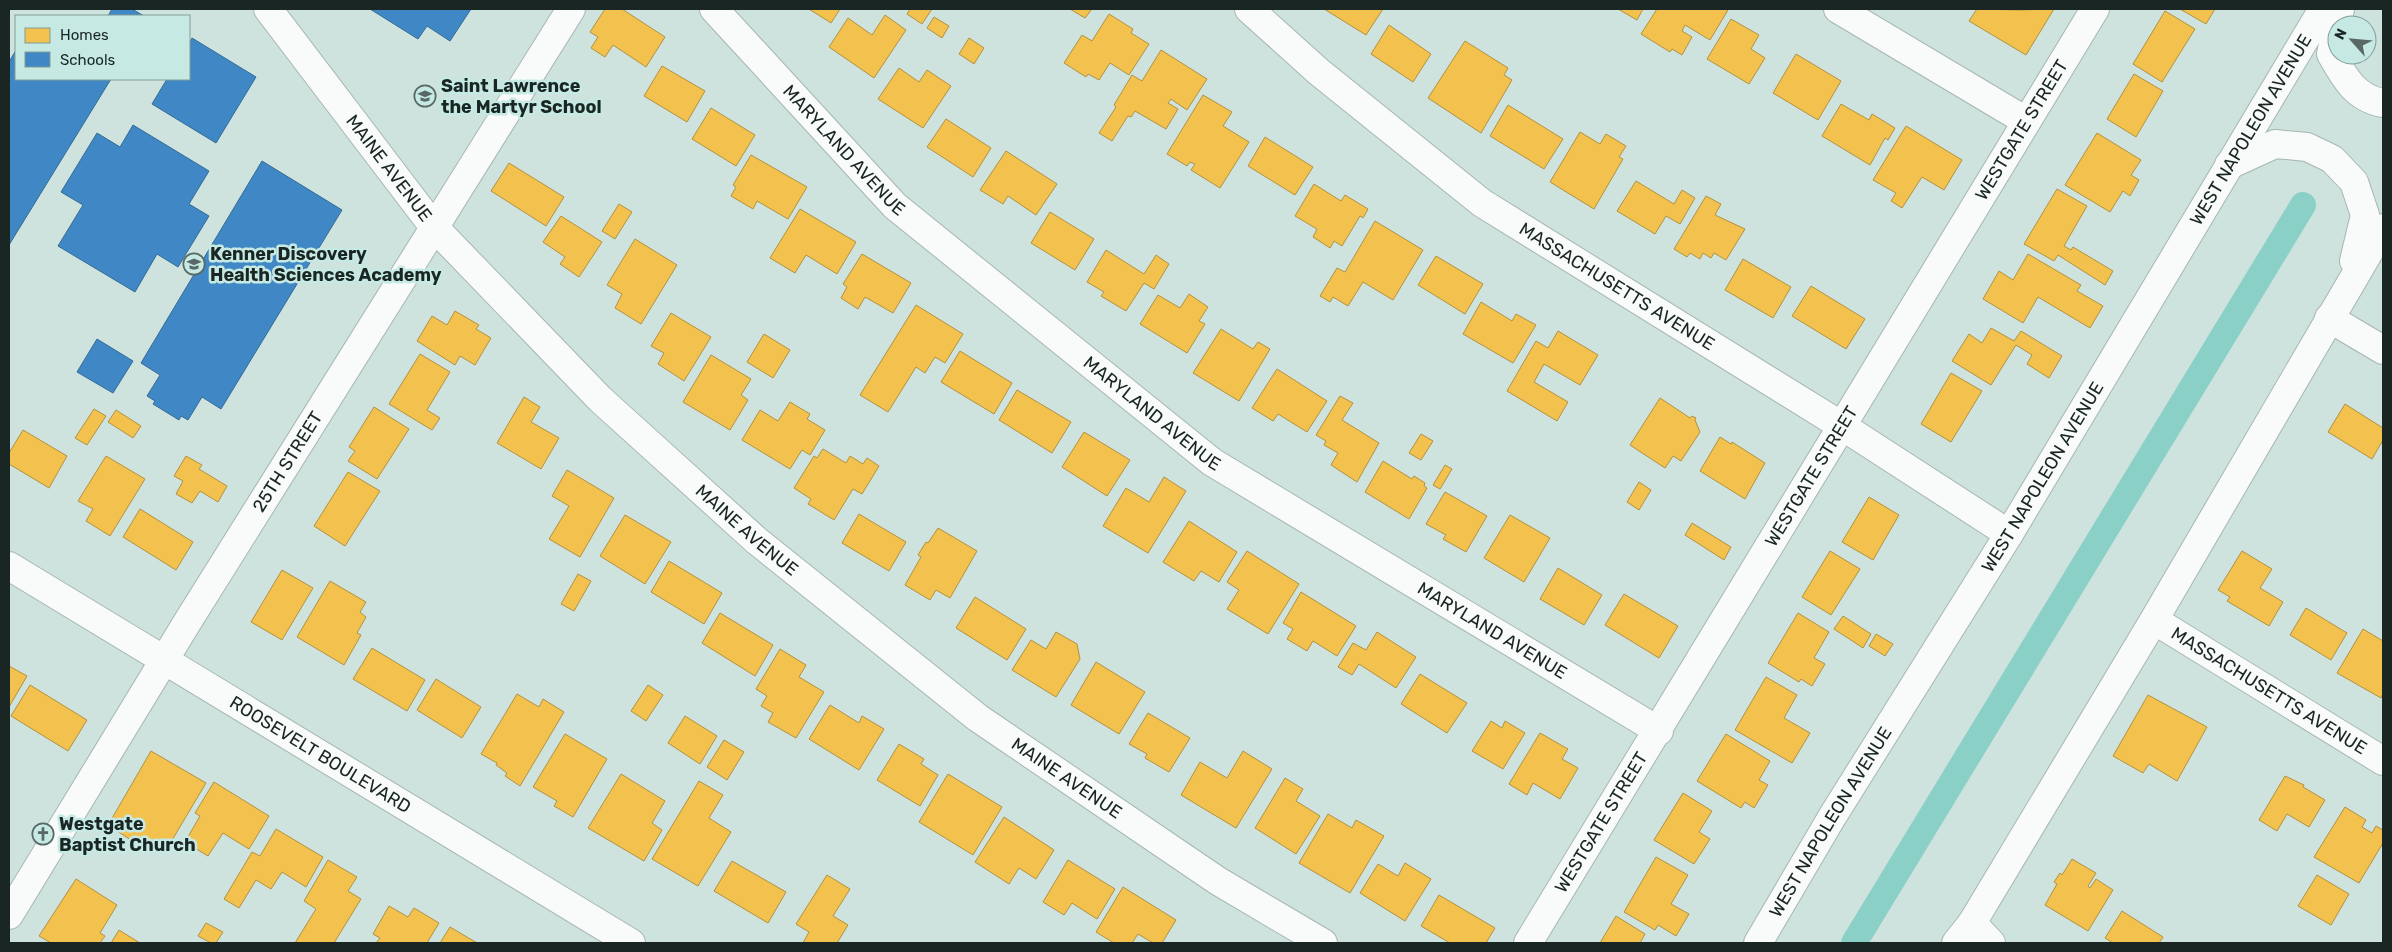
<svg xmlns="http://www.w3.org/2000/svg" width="2392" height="952" font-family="Rubik,sans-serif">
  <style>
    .homes { fill: #f2c14e; stroke: #b19241 }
    .schools { fill: #3f88c5; stroke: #346b95 }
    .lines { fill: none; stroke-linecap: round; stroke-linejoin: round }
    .canal { stroke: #8bd0c6; stroke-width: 26 }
    .minor-casing { stroke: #a6b6b3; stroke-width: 30 }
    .major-casing { stroke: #a6b6b3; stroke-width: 30 }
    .minor { stroke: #f8fbfa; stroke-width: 28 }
    .major { stroke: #f8fbfa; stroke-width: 28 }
    .labels { text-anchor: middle; stroke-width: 5; stroke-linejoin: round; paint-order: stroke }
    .poi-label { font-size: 18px; font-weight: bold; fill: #192624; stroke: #c6eae3; text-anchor: start }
    .street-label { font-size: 18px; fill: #192624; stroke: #c6eae3 }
  </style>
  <rect width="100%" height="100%" fill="#cee2de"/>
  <path class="homes" d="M 605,9 L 622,9 L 665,37 L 646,67 L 613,45 L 605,57 L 591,48 L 598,37 L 590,32 Z
    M 809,9 L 840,9 L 831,23 Z
    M 910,9 L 932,9 L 922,24 L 907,14 Z
    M 1070,9 L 1092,9 L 1085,18 Z
    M 1324,9 L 1383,9 L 1366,35 Z
    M 1618,9 L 1643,9 L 1637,20 Z
    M 1657,9 L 1725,9 L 1728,10 L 1710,40 L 1685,25 L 1682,31 L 1692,37 L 1682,55 L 1672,49 L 1670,52 L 1641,34 Z
    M 1977,9 L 2019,10 L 2054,9 L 2026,55 L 1969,21 Z
    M 2180,9 L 2215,9 L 2206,24 Z
    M 2165,11 L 2195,29 L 2162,82 L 2133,64 Z
    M 1109,14 L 1133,29 L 1131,33 L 1149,44 L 1129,75 L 1110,63 L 1099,80 L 1088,74 L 1086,77 L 1064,63 L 1082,35 L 1092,41 Z
    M 885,15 L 906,30 L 874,78 L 829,47 L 848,18 L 872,35 Z
    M 934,17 L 949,26 L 942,38 L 927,28 Z
    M 1731,19 L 1759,35 L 1751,49 L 1765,58 L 1749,84 L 1707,59 Z
    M 1389,25 L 1431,54 L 1413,82 L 1371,54 Z
    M 969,38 L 984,48 L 974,64 L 959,54 Z
    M 1465,41 L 1508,68 L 1504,75 L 1512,80 L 1481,133 L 1428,98 Z
    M 1161,50 L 1207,79 L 1187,110 L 1171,99 L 1168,103 L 1178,109 L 1166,129 L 1135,111 L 1131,117 L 1128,116 L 1112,141 L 1099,133 L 1116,107 L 1114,105 L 1132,75 L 1142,81 Z
    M 1796,54 L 1841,81 L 1818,120 L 1773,93 Z
    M 662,66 L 705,91 L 687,122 L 644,96 Z
    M 899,68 L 919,82 L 927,70 L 951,86 L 923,128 L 878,99 Z
    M 2134,74 L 2163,91 L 2136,137 L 2107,119 Z
    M 1203,95 L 1232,112 L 1223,126 L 1249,142 L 1220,188 L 1191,170 L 1195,164 L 1190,162 L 1187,166 L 1167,154 Z
    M 1841,104 L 1869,120 L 1872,114 L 1895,128 L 1888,140 L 1885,138 L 1870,165 L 1822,136 Z
    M 1508,105 L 1563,139 L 1544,169 L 1490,136 Z
    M 711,108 L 755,135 L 736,166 L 692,139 Z
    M 946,119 L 991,148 L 973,177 L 927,147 Z
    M 1906,126 L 1962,160 L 1944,190 L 1922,177 L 1902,208 L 1891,201 L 1896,193 L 1873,180 Z
    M 1580,132 L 1600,144 L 1606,134 L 1626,146 L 1619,157 L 1623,159 L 1594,209 L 1550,182 Z
    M 2097,133 L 2141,160 L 2131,175 L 2139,180 L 2130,196 L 2123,191 L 2110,212 L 2065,185 Z
    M 1265,137 L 1313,167 L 1295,195 L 1248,166 Z
    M 1006,151 L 1057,184 L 1036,215 L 1008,196 L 1003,204 L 980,190 Z
    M 751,155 L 807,187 L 788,219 L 757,201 L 753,209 L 731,196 L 736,187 L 733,185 Z
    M 509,163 L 564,197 L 546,226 L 491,191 Z
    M 1636,181 L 1674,204 L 1682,190 L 1695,198 L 1680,224 L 1666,216 L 1655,234 L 1617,211 Z
    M 1314,184 L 1341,201 L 1345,195 L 1368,209 L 1363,218 L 1360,216 L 1342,246 L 1334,241 L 1330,248 L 1313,237 L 1317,229 L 1295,216 Z
    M 2057,189 L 2087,206 L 2064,246 L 2071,250 L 2073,247 L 2113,271 L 2105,285 L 2058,255 L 2054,261 L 2024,244 Z
    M 1706,196 L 1721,204 L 1715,215 L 1745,229 L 1726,260 L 1714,253 L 1711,258 L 1703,253 L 1700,259 L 1690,253 L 1687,257 L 1674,249 Z
    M 619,204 L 632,212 L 615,239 L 602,231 Z
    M 800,209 L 856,242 L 837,274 L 806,255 L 795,273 L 770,258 Z
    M 1050,212 L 1094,239 L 1075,270 L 1031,243 Z
    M 561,216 L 602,242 L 579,277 L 560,264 L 565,257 L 543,242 Z
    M 1375,221 L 1423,250 L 1393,300 L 1363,282 L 1348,306 L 1333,297 L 1330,302 L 1320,296 L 1337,268 L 1345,272 Z
    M 635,239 L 677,265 L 641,324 L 615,308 L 622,294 L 607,285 Z
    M 1106,250 L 1144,274 L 1156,255 L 1169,264 L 1154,289 L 1144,283 L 1126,311 L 1101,296 L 1104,292 L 1087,282 Z
    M 862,254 L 911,283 L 893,313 L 865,297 L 858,309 L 841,298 L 847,287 L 843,284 Z
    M 2028,254 L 2081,285 L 2077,291 L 2103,306 L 2090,328 L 2038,297 L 2023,323 L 1983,299 L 1999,271 L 2013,280 Z
    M 1436,256 L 1483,284 L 1465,314 L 1418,285 Z
    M 1743,259 L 1791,287 L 1773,318 L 1725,290 Z
    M 1811,286 L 1865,319 L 1846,349 L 1792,316 Z
    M 1189,294 L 1208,307 L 1199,321 L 1205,324 L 1187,353 L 1140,324 L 1158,295 L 1180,308 Z
    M 1481,302 L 1512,321 L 1516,314 L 1536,325 L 1513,363 L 1463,334 Z
    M 916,305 L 963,334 L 945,363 L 935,357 L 925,373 L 916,367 L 888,412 L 860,395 Z
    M 455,311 L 479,325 L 476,329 L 491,338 L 475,365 L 460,356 L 455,365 L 417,341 L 432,316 L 447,325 Z
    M 671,313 L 711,337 L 684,381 L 658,364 L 664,353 L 651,346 Z
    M 1991,328 L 2014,341 L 2021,331 L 2062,356 L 2049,378 L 2027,364 L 2032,355 L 2016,345 L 1991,385 L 1952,361 L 1969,334 L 1982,343 Z
    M 1221,329 L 1253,349 L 1258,342 L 1270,349 L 1239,401 L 1193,373 Z
    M 1558,331 L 1598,355 L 1580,385 L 1544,364 L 1534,382 L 1568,402 L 1557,421 L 1507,391 L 1536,341 L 1548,348 Z
    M 764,334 L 790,350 L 773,378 L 747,362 Z
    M 960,351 L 1012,383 L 994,414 L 941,382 Z
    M 420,354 L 450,372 L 427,410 L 440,418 L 432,430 L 389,404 Z
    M 711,355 L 751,379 L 741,395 L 748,400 L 730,430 L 683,402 Z
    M 1277,369 L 1327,401 L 1307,432 L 1278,414 L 1273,421 L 1252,408 Z
    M 1951,373 L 1982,391 L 1951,442 L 1921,424 Z
    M 1017,390 L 1071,422 L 1052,453 L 999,420 Z
    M 1340,396 L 1353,403 L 1342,420 L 1379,443 L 1357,482 L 1331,465 L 1338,453 L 1324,445 L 1326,441 L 1316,435 Z
    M 524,397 L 540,407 L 531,422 L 559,438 L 541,469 L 497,443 Z
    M 1660,398 L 1690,418 L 1692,416 L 1696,418 L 1695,420 L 1700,432 L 1681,461 L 1673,456 L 1665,468 L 1630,445 Z
    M 790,402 L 810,414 L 807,419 L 825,430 L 810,455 L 802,450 L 790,469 L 742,440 L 760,410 L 778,421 Z
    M 2345,404 L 2383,428 L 2383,440 L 2372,459 L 2328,432 Z
    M 374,407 L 409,429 L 377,479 L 348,461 L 355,451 L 349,447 Z
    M 94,409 L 106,416 L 87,445 L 75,438 Z
    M 116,410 L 141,426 L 133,438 L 108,422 Z
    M 23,430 L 67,456 L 49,488 L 9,464 L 9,453 Z
    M 1084,432 L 1130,460 L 1107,496 L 1062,467 Z
    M 1421,434 L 1433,441 L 1421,460 L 1409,453 Z
    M 1720,437 L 1731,444 L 1732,442 L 1765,463 L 1745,499 L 1700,471 Z
    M 823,449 L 846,463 L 850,456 L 863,464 L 867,458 L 879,466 L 862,494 L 853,489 L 834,520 L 808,504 L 811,499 L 794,488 L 814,456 L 817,458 Z
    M 106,456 L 145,479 L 110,536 L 86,521 L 93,509 L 78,501 Z
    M 186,456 L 202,465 L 199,469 L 227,486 L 218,502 L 200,491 L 192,503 L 176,494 L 183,481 L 174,476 Z
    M 1383,461 L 1412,479 L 1414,476 L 1425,483 L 1424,486 L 1427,488 L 1409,519 L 1365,492 Z
    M 1445,465 L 1452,469 L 1440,489 L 1433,485 Z
    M 567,470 L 614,498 L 580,557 L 549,539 L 569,506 L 552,496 Z
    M 348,472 L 380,491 L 345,546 L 314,526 Z
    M 1164,477 L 1186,491 L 1148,553 L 1103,526 L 1126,488 L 1149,502 Z
    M 1639,482 L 1651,490 L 1639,510 L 1627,502 Z
    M 1445,492 L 1487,516 L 1466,552 L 1443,539 L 1446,535 L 1426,524 Z
    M 1869,497 L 1899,515 L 1873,560 L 1842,542 Z
    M 140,509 L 193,542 L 176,570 L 123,537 Z
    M 859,514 L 906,542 L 889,571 L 842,543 Z
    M 625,515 L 671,542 L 645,584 L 600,556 Z
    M 1510,515 L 1550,538 L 1524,582 L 1484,558 Z
    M 1189,521 L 1237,552 L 1219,582 L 1201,571 L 1194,581 L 1163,562 Z
    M 1692,523 L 1731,547 L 1724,560 L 1685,535 Z
    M 938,528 L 977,551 L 950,598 L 936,590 L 930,600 L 905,585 L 921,557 L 918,555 L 926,542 L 928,543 Z
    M 1247,551 L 1299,584 L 1268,634 L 1227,609 L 1239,590 L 1227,582 Z
    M 1830,551 L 1860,569 L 1831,615 L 1802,597 Z
    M 2242,551 L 2272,569 L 2260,588 L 2283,602 L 2269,626 L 2227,601 L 2230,597 L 2218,590 Z
    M 669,561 L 722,593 L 704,624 L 651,592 Z
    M 1558,568 L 1602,595 L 1584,625 L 1540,599 Z
    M 282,570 L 313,588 L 282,640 L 251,622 Z
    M 578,574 L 591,581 L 574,611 L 561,604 Z
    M 330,581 L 366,602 L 360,612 L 366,617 L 357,633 L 361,635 L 344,665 L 297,637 Z
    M 1301,592 L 1356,626 L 1337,656 L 1313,641 L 1307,651 L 1287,639 L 1293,629 L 1283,623 Z
    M 1624,594 L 1678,626 L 1659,658 L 1605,625 Z
    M 975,597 L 1026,629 L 1007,660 L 956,628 Z
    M 2306,608 L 2347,633 L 2331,660 L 2290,635 Z
    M 720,613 L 773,645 L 755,676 L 702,643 Z
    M 1798,613 L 1829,632 L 1814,658 L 1825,664 L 1812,686 L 1801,679 L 1799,682 L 1768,663 Z
    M 1843,616 L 1871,634 L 1863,648 L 1834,629 Z
    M 2363,629 L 2383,641 L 2383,694 L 2381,698 L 2337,673 Z
    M 1056,632 L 1077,644 L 1080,659 L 1056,697 L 1012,670 L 1031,640 L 1046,649 Z
    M 1377,632 L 1416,657 L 1396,688 L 1359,664 L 1352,675 L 1338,667 L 1353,643 L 1366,650 Z
    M 1876,634 L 1893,644 L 1885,656 L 1869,646 Z
    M 372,648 L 425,680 L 407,711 L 353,679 Z
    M 780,649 L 806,665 L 799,677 L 824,692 L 796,738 L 768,722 L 773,713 L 761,706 L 767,696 L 756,689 Z
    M 1096,662 L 1145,692 L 1119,734 L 1071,705 Z
    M 9,666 L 27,676 L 9,707 Z
    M 1420,674 L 1467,703 L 1447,733 L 1401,704 Z
    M 1766,677 L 1797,695 L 1784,718 L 1810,733 L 1792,763 L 1735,730 Z
    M 436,679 L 481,707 L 462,738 L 417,710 Z
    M 30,685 L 87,720 L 68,751 L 11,716 Z
    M 648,685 L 663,695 L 646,721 L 631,711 Z
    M 517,694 L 539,707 L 543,699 L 564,712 L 520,786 L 505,776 L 507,773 L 496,765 L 497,763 L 481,754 Z
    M 2148,695 L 2207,727 L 2177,781 L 2149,764 L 2143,773 L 2113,756 Z
    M 830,705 L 859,723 L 862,716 L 884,729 L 859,770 L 809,739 Z
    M 1148,713 L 1190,738 L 1169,772 L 1145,758 L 1147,754 L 1129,744 Z
    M 685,716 L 717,736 L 700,764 L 668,743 Z
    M 1491,721 L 1502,728 L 1505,721 L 1525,733 L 1503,769 L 1472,751 Z
    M 1540,733 L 1568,749 L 1562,759 L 1578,768 L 1560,799 L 1533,783 L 1527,795 L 1509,784 Z
    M 565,734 L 607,759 L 573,817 L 554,806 L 557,801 L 533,787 Z
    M 1726,734 L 1770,761 L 1759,780 L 1768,785 L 1754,808 L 1745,802 L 1741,808 L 1697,781 Z
    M 724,740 L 744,752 L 727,780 L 707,767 Z
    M 899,744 L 924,759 L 921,764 L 938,775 L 920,806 L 877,780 Z
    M 151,751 L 206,783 L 165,852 L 137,836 L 134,842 L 117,831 L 120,826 L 111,820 Z
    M 1243,751 L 1272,769 L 1236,828 L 1181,795 L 1200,762 L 1227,778 Z
    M 621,774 L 665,801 L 652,823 L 662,830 L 644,861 L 588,828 Z
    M 948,774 L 1002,807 L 973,855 L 919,822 Z
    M 2285,776 L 2304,785 L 2303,787 L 2325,800 L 2309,827 L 2287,814 L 2277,831 L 2259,820 Z
    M 1285,778 L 1303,789 L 1296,801 L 1320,816 L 1296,854 L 1255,828 Z
    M 699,781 L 723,795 L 709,818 L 731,832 L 698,886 L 652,859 Z
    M 214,782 L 269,816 L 249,849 L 223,833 L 208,856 L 185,842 L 200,816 L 195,813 Z
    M 1683,793 L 1712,811 L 1699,832 L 1710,839 L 1694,864 L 1654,840 Z
    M 2345,807 L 2366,820 L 2362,827 L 2372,833 L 2376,826 L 2383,830 L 2383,843 L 2359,883 L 2314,857 Z
    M 1328,814 L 1352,828 L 1356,820 L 1384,836 L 1350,893 L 1299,863 Z
    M 1004,817 L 1054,850 L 1036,879 L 1019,868 L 1009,884 L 975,862 Z
    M 276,829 L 323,857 L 306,887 L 282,872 L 271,889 L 256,880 L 239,908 L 224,899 L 252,852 L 260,856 Z
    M 1656,857 L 1688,875 L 1671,904 L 1689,914 L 1676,936 L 1658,925 L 1655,930 L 1624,912 Z
    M 2072,859 L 2096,873 L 2088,886 L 2090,888 L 2096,879 L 2113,890 L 2088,931 L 2045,905 L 2057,884 L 2054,882 L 2060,873 L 2062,875 Z
    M 328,860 L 357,877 L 348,891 L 361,899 L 334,943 L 295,943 L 316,909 L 304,901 Z
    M 1068,860 L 1115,889 L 1097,919 L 1072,903 L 1064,915 L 1043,902 Z
    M 732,861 L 786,892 L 768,923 L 714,891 Z
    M 1405,863 L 1431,879 L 1405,921 L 1360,893 L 1378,864 L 1398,876 Z
    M 827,875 L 850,889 L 833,916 L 848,925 L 837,943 L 803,943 L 809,932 L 796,924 Z
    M 2317,875 L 2349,894 L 2331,925 L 2298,906 Z
    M 76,879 L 117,905 L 100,933 L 105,936 L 100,943 L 51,943 L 39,936 Z
    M 1123,887 L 1176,920 L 1162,943 L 1153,943 L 1138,934 L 1132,943 L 1114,943 L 1096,932 Z
    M 1439,895 L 1495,928 L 1486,943 L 1450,943 L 1421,926 Z
    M 389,906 L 408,917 L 414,908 L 439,923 L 427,943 L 376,943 L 380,938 L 373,934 Z
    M 2122,911 L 2163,937 L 2159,943 L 2113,943 L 2105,938 Z
    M 1616,916 L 1645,934 L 1640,943 L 1600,943 Z
    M 206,923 L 223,932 L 216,943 L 211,943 L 198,936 Z
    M 450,927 L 477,943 L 440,943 Z
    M 119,930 L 140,943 L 111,943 Z"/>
  <path class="schools" d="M 112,9 L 132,9 L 144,16 L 108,16 Z
    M 370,9 L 471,9 L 450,41 L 427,26 L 418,39 Z
    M 192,38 L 256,77 L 216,143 L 152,104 L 167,79 L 189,79 L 189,44 Z
    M 16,50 L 16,79 L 111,79 L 9,245 L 9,62 Z
    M 133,125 L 209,171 L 189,204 L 209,216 L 178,267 L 157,254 L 135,292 L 58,246 L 83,205 L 61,192 L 97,133 L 120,147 Z
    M 262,161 L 342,210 L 221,409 L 202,397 L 188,420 L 181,416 L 179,420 L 153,404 L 155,401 L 147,396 L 160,375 L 141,363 Z
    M 97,339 L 133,361 L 113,393 L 77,372 Z"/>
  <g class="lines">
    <path class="canal" d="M 1854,943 L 2303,205"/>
    <g class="minor-casing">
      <g id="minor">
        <path id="s1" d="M 268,9 L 433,226 L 600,399 L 757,541 L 978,718 L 1218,881 L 1323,943"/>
        <path id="s2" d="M 714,9 L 895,206 L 1212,462 L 1659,731"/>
        <path id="s3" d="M 1249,9 L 1319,72 L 1482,203 L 1842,426 L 2009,534"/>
        <path d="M 1838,9 L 2026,121"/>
        <path d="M 2329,318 L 2383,350"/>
        <path id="s4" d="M 9,566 L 631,943"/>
        <path id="s5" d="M 2154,620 L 2383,761"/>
        <path id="s6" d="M 9,915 L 188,621 L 571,9"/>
        <path d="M 1972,923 L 1991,943"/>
        <path id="s7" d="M 1528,943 L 2095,9"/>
      </g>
    </g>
    <g class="major-casing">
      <g id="major">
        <path d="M 2340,9 L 2331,54 C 2344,77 2355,98 2383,103"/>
        <path d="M 2229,165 L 2275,144 L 2307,147 L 2332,159 L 2354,182 L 2365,215 L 2354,261"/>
        <path id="s8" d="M 1758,943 L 1832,817 L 2009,534 L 2323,9"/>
        <path d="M 1956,943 L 1972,923 L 2154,620 L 2383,228"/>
      </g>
    </g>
    <use href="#minor" class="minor"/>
    <use href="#major" class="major"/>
  </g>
  <defs>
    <g id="school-ring" transform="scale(1.125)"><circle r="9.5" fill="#c6eae3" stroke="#586865" stroke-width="1.5"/><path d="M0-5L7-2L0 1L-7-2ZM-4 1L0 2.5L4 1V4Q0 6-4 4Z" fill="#586865"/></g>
    <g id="church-ring" transform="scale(1.125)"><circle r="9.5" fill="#c6eae3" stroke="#586865" stroke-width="1.5"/><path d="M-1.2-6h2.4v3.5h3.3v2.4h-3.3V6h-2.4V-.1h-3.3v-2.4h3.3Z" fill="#586865"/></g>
  </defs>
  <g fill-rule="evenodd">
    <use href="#school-ring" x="425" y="96"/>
    <use href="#school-ring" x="194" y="264"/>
    <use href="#church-ring" x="43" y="834"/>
  </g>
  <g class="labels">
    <g class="poi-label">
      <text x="441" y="92">Saint Lawrence<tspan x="441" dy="21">the Martyr School</tspan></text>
      <text x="210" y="260">Kenner Discovery<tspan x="210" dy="21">Health Sciences Academy</tspan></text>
      <text x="59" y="830">Westgate<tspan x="59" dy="21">Baptist Church</tspan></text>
    </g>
    <g class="street-label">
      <text dy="6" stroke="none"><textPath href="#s7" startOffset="951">WESTGATE STREET</textPath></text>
      <text dy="6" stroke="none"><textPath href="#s8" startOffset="951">WEST NAPOLEON AVENUE</textPath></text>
      <text dy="6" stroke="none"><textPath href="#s2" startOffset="192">MARYLAND AVENUE</textPath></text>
      <text dy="6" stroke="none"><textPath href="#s1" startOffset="200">MAINE AVENUE</textPath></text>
      <text dy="6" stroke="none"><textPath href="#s3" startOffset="462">MASSACHUSETTS AVENUE</textPath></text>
      <text dy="6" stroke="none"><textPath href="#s2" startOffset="598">MARYLAND AVENUE</textPath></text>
      <text dy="6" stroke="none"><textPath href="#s6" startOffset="532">25TH STREET</textPath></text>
      <text dy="6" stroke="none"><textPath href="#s7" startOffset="546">WESTGATE STREET</textPath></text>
      <text dy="6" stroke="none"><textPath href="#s8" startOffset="546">WEST NAPOLEON AVENUE</textPath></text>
      <text dy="6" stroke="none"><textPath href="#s1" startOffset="710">MAINE AVENUE</textPath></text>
      <text dy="6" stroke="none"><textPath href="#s2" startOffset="1002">MARYLAND AVENUE</textPath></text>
      <text dy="6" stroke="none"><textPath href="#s5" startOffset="135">MASSACHUSETTS AVENUE</textPath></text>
      <text dy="6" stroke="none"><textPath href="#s4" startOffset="364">ROOSEVELT BOULEVARD</textPath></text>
      <text dy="6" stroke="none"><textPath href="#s1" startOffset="1115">MAINE AVENUE</textPath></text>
      <text dy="6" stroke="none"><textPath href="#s8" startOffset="141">WEST NAPOLEON AVENUE</textPath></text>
      <text dy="6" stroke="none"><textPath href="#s7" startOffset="141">WESTGATE STREET</textPath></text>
    </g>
  </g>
  <rect width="2392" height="952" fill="none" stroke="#192624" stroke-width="20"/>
  <rect x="15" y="15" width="175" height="65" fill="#c6eae3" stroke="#819c97"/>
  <rect x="25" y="28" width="25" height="15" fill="#f2c14e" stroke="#819c97"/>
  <text x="60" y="40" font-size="15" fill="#192624">Homes</text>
  <rect x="25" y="52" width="25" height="15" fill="#3f88c5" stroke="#819c97"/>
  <text x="60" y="65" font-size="15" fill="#192624">Schools</text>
  <g transform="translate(2352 40) rotate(297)"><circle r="24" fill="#c6eae3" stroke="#819c97"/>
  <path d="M0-4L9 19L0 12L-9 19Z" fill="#586865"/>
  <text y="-8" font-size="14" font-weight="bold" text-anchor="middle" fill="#192624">N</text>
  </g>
</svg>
